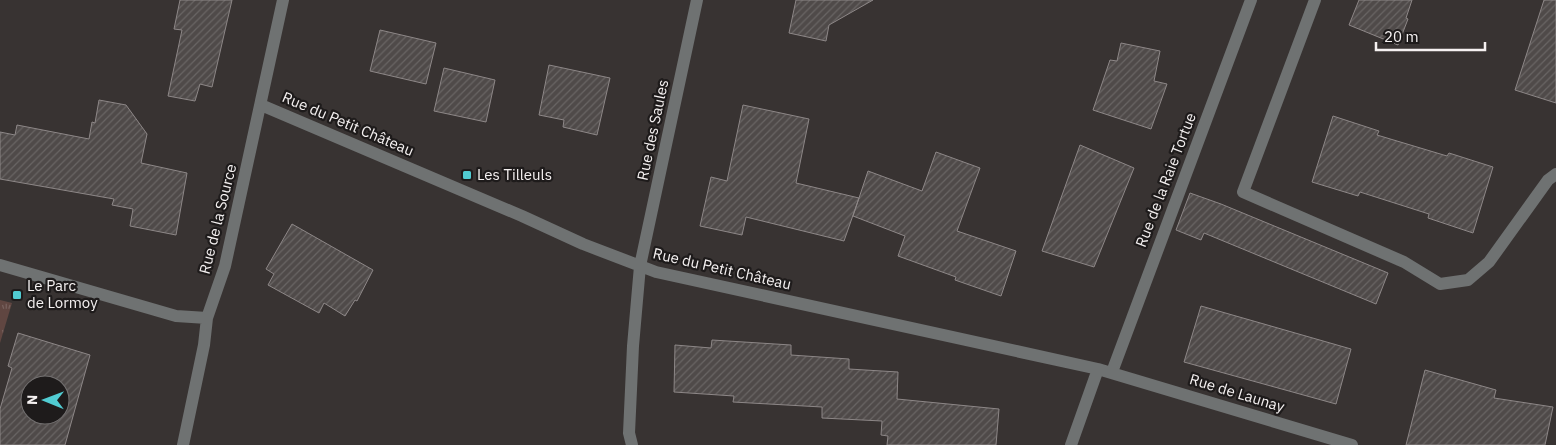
<svg xmlns="http://www.w3.org/2000/svg" width="1556" height="445" font-family="'IBM Plex Sans',sans-serif">
  <style>
    .grass { fill: url(#grass-tufts) }
    .building { fill: url(#building-hatch); stroke: #8d8787; fill-rule: evenodd }
    .lines { fill: none; stroke-linecap: round; stroke-linejoin: round }
    .minor { stroke: #6f7272; stroke-width: 12 }
    .poi-dot { fill: #51ccd2; stroke: #1e1b1b; stroke-width: 2 }
    .labels { text-anchor: middle; stroke-width: 4.5; stroke-linejoin: round; paint-order: stroke }
    .street-label { font-size: 15px; fill: #f5f1f1; stroke: #1e1b1b }
    .poi-label { font-size: 15px; fill: #f5f1f1; stroke: #1e1b1b; text-anchor: start }
  </style>
  <defs>
    <pattern id="grass-tufts" width="24" height="20" patternUnits="userSpaceOnUse" patternTransform="scale(1.25)"><rect width="24" height="20" fill="#604641"/><path d="M3 7l-1-3M5 7V3M7 7l1-3M15 17l-1-3M17 17v-4M19 17l1-3" fill="none" stroke="#77615d"/></pattern>
    <pattern id="building-hatch" width="6" height="6" patternUnits="userSpaceOnUse" patternTransform="scale(1.25)"><rect width="6" height="6" fill="#4f4a49"/><path d="M-1 1l2-2M0 6l6-6M5 7l2-2" fill="none" stroke="#696564"/></pattern>
  </defs>
  <rect width="100%" height="100%" fill="#383332"/>
  <path class="grass" d="M 0,300 L 12,303 L 0,343 Z"/>
  <path class="building" d="M 180,0 L 232,0 L 212,87 L 200,84 L 195,101 L 168,96 L 182,30 L 174,29 Z
    M 796,0 L 873,0 L 829,25 L 826,41 L 789,33 Z
    M 1359,0 L 1412,0 L 1406,18 L 1408,19 L 1398,45 L 1349,25 Z
    M 1544,0 L 1556,0 L 1556,103 L 1515,90 Z
    M 380,30 L 436,43 L 426,84 L 370,71 Z
    M 1121,43 L 1160,51 L 1154,81 L 1167,84 L 1151,129 L 1093,110 L 1110,60 L 1117,61 Z
    M 549,65 L 610,78 L 597,135 L 563,127 L 564,120 L 539,115 Z
    M 444,68 L 495,80 L 486,122 L 434,111 Z
    M 99,100 L 126,105 L 147,134 L 141,163 L 187,173 L 176,235 L 130,226 L 133,209 L 112,205 L 114,199 L 0,179 L 0,132 L 15,135 L 17,125 L 89,139 L 92,122 L 95,123 Z
    M 743,105 L 809,119 L 796,183 L 859,198 L 844,241 L 746,217 L 742,235 L 700,226 L 711,177 L 727,181 Z
    M 1333,116 L 1379,131 L 1377,135 L 1447,156 L 1449,153 L 1493,167 L 1473,233 L 1428,218 L 1429,214 L 1360,192 L 1358,196 L 1312,182 Z
    M 1080,145 L 1134,168 L 1094,267 L 1042,251 Z
    M 936,152 L 980,168 L 957,231 L 1016,251 L 1001,296 L 955,280 L 956,277 L 898,256 L 905,236 L 853,216 L 868,171 L 922,191 Z
    M 1190,193 L 1221,204 L 1388,273 L 1376,304 L 1204,233 L 1201,240 L 1176,230 Z
    M 292,224 L 373,270 L 357,301 L 355,300 L 345,316 L 324,303 L 319,313 L 268,285 L 274,274 L 266,269 Z
    M 1201,306 L 1351,349 L 1336,404 L 1184,362 Z
    M 18,333 L 90,355 L 65,445 L 0,445 L 0,409 L 12,368 L 8,366 ZM 30,385 L 60,385 L 60,415 L 30,415 Z
    M 712,340 L 791,345 L 791,355 L 849,359 L 849,369 L 898,372 L 897,399 L 999,409 L 996,445 L 887,445 L 888,436 L 881,435 L 882,421 L 822,418 L 822,407 L 733,402 L 734,396 L 674,392 L 675,345 L 711,348 Z
    M 1425,370 L 1496,390 L 1494,398 L 1553,407 L 1545,445 L 1406,445 Z"/>
  <g class="lines">
    <path class="minor" d="M 1315,0 L 1243,192 L 1404,262 L 1440,284 L 1468,280 L 1489,262 L 1548,180 L 1556,174
      M 261,105 L 522,216 L 583,244 L 656,272 L 1098,369 L 1352,445
      M 0,265 L 176,316 L 207,318
      M 1112,372 L 1251,0
      M 183,445 L 204,345 L 207,318 L 225,266 L 283,0
      M 632,445 L 629,433 L 633,346 L 640,266 L 697,0
      M 1071,445 L 1098,369"/>
  </g>
  <g class="poi-dot">
    <rect x="462" y="170" width="10" height="10" rx="2.5"/>
    <rect x="12" y="290" width="10" height="10" rx="2.5"/>
  </g>
  <g class="labels">
    <g class="street-label">
      <text transform="translate(348 124) rotate(23)" y="5">Rue du Petit Château</text>
      <text transform="translate(653 130) rotate(-78)" y="5">Rue des Saules</text>
      <text transform="translate(1166 180) rotate(-69)" y="5">Rue de la Raie Tortue</text>
      <text transform="translate(218 219) rotate(-76)" y="5">Rue de la Source</text>
      <text transform="translate(722 269) rotate(13)" y="5">Rue du Petit Château</text>
      <text transform="translate(1237 393) rotate(17)" y="5">Rue de Launay</text>
    </g>
    <g class="poi-label">
      <text x="477" y="180">Les Tilleuls</text>
      <text x="27" y="291">Le Parc<tspan x="27" dy="17">de Lormoy</tspan></text>
    </g>
  </g>
  <g transform="translate(45 400) rotate(271)"><circle r="24" fill="#1e1b1b" stroke="#747171"/>
  <path d="M0-4L9 19L0 12L-9 19Z" fill="#51ccd2"/>
  <text y="-8" font-size="14" font-weight="bold" text-anchor="middle" fill="#f5f1f1">N</text>
  </g>
  <path d="M1376 42v8h109v-8" fill="none" stroke="#f5f1f1" stroke-width="2.5"/>
  <text x="1384" y="42" font-size="15" fill="#f5f1f1" stroke="#1e1b1b" stroke-width="4" paint-order="stroke">20 m</text>
</svg>
